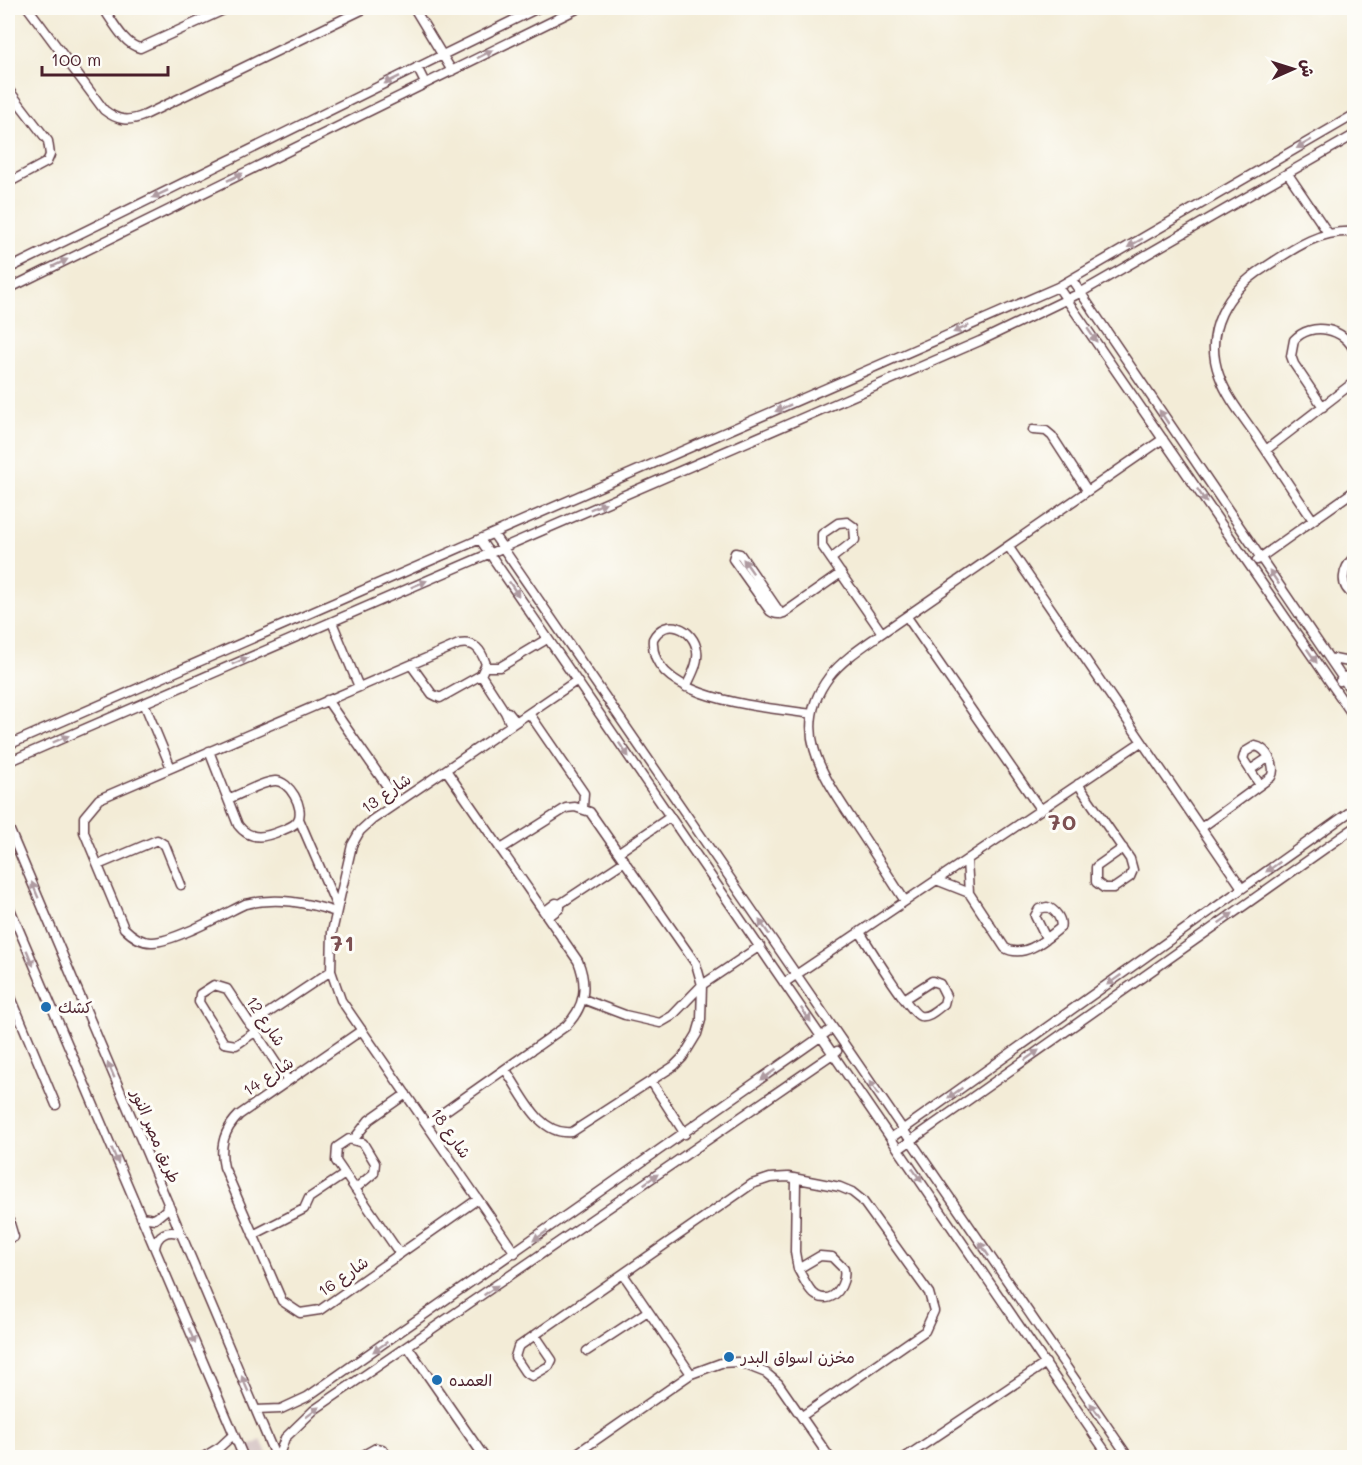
<svg xmlns="http://www.w3.org/2000/svg" width="1362" height="1465" font-family="Mali,'Playpen Sans Arabic',sans-serif">
  <style>
    .industrial { fill: #d2bfc0 }
    .lines { fill: none; stroke-linecap: round; stroke-linejoin: round }
    .minor-casing { stroke: #633e45; stroke-width: 11 }
    .minor { stroke: #fff; stroke-width: 8 }
    .oneway { fill: #ae9aa0 }
    .poi-dot { fill: #1f6fb2; stroke: #fdfcf7; stroke-width: 2 }
    .labels { text-anchor: middle; stroke-width: 6; stroke-linejoin: round; paint-order: stroke }
    .street-label { font-size: 16px; fill: #4a1f2b; stroke: #fdfcf7 }
    .poi-label { font-size: 16px; fill: #4a1f2b; stroke: #fdfcf7; text-anchor: start }
    .district-label { font-size: 22px; font-weight: bold; letter-spacing: 1.5px; fill: #7d5052; stroke: #fdfcf7 }
  </style>
  <rect width="100%" height="100%" fill="#fdfcf7"/>
  <filter id="ink" filterUnits="userSpaceOnUse"><feTurbulence type="fractalNoise" baseFrequency=".0167" numOctaves="2"/><feDisplacementMap in="SourceGraphic" scale="12" xChannelSelector="R" yChannelSelector="G"/><feConvolveMatrix kernelMatrix="1 2 1 2 8 2 1 2 1" color-interpolation-filters="sRGB"/></filter>
  <filter id="wash" filterUnits="userSpaceOnUse"><feTurbulence type="fractalNoise" baseFrequency=".008" numOctaves="4" result="noise"/><feDisplacementMap in="SourceGraphic" scale="24" xChannelSelector="R" yChannelSelector="G"/><feGaussianBlur stdDeviation="1.35" result="paint"/><feColorMatrix in="noise" values="0 0 0 0 0 0 0 0 0 0 0 0 0 0 0 0 0 1.4 0 .05"/><feComposite in="paint" operator="in"/></filter>
  <g filter="url(#wash)">
    <rect width="100%" height="100%" fill="#f3ecd7"/>
    <path class="industrial" d="M 261,1440 L 269,1457 L 227,1458 L 234,1455 Z"/>
  </g>
  <g filter="url(#ink)">
    <g class="lines">
      <g class="minor-casing">
        <path id="minor" d="M 28,8 L 104,110 C 118,121 129,122 145,115 L 366,8
          M 103,8 C 112,20 124,45 140,48 L 228,8
          M 414,8 L 452,71
          M 417,67 L 425,83
          M 8,89 L 48,141 L 50,155 L 47,162 L 8,183
          M 1288,174 L 1328,233
          M 8,269 L 538,8
          M 1072,280 L 1354,695
          M 1058,287 L 1354,717
          M 8,289 L 579,8
          M 1323,407 L 1294,364 L 1291,356 L 1294,340 C 1311,321 1345,328 1354,351
          M 1033,430 L 1046,431 L 1052,436 L 1087,490
          M 1266,450 L 1354,382
          M 1313,520 C 1294,493 1276,465 1257,437 C 1244,418 1227,398 1219,375 C 1203,331 1227,291 1264,268 C 1293,249 1318,230 1354,232
          M 494,535 L 1129,1458
          M 481,541 L 1110,1458
          M 1008,546 L 1242,888
          M 1354,557 C 1343,568 1338,586 1354,595
          M 831,559 L 855,540 L 854,527 L 847,522 L 838,523 L 822,534 L 822,546 L 882,633
          M 1257,560 L 1354,491
          M 781,614 L 740,554 L 735,553 L 733,559 L 770,611 C 774,614 778,615 784,613 L 841,573
          M 907,617 L 1040,809
          M 332,622 L 359,687
          M 1329,658 L 1354,663
          M 486,667 L 500,667 L 547,639
          M 481,675 L 505,712
          M 1340,681 L 1354,671
          M 686,687 C 691,676 699,663 697,651 C 694,628 665,616 653,639 C 648,701 769,707 812,714
          M 327,700 L 398,802
          M 144,703 L 171,768
          M 529,713 L 584,793 L 583,808
          M 511,725 L 505,712 L 508,712 L 516,722
          M 8,745 L 1058,287 L 1354,115
          M 209,751 L 238,825 C 251,842 266,837 283,830 C 289,827 295,826 298,820 C 305,808 289,780 275,781 C 261,782 242,794 228,799
          M 8,762 L 980,341 L 1080,293 L 1354,135
          M 1250,770 L 1268,758
          M 1078,784 L 1130,859 L 1133,870 L 1130,877 L 1114,888 L 1104,888 L 1096,882 L 1096,867 L 1123,848
          M 299,819 L 337,907
          M 8,826 L 276,1458
          M 1201,828 L 1271,777 C 1277,767 1267,748 1255,746 L 1245,752 L 1243,759 L 1260,785
          M 501,849 L 566,808 L 575,807 L 590,812 L 696,964 L 702,985 L 701,1020 L 697,1034 L 683,1057 L 674,1066 L 572,1132 C 538,1136 522,1093 505,1069
          M 619,852 L 670,817
          M 967,860 L 969,893 L 1005,948 C 1024,959 1045,940 1060,928 C 1063,920 1055,909 1047,907 L 1039,909 L 1035,916 L 1046,938
          M 98,865 L 157,840 L 165,845 L 181,885
          M 936,880 L 969,893
          M 905,901 C 888,875 872,849 855,824 C 824,777 789,730 829,677 C 843,659 864,646 882,633 L 1163,439
          M 8,904 L 244,1458
          M 560,904 L 625,861
          M 336,912 C 305,902 278,897 245,904 C 224,914 173,942 153,942 C 141,943 132,936 124,928 L 84,832 L 84,817 L 99,799 L 459,644 C 475,641 481,650 486,664 L 481,675 L 440,698 L 432,694 L 411,665
          M 544,912 L 556,903 L 560,904 L 560,908 L 548,917
          M 860,932 C 868,945 910,1013 920,1016 C 929,1018 937,1009 944,1004 L 946,996 L 940,984 L 932,981 L 904,999
          M 784,983 L 1141,742
          M 8,990 L 56,1105
          M 583,999 L 625,1015 L 660,1023 L 672,1016 L 702,985 L 760,946
          M 250,1025 L 331,971
          M 362,1030 L 239,1115 C 224,1130 219,1146 224,1167 L 282,1301 L 300,1313 L 320,1310 L 478,1199
          M 255,1032 L 236,1045 L 224,1043 L 199,1002 L 200,994 L 214,985 L 227,989 L 288,1081
          M 651,1081 L 685,1134
          M 427,1124 L 566,1026 C 585,1007 588,986 578,961 L 446,770
          M 891,1138 L 1354,809
          M 354,1139 L 369,1120 L 406,1094
          M 899,1149 L 1354,828
          M 796,1179 L 795,1252 L 798,1269 L 820,1256 L 832,1257 L 844,1269 C 847,1283 834,1305 817,1296 C 809,1292 803,1277 798,1269
          M 355,1189 L 374,1173 L 375,1163 L 363,1143 L 349,1139 L 337,1147 L 336,1161 L 400,1254
          M 8,1217 L 14,1237
          M 141,1217 L 155,1219 L 166,1210 L 168,1203
          M 253,1235 L 304,1209 L 309,1198 L 345,1174
          M 155,1248 C 157,1234 168,1229 181,1234
          M 515,1253 L 341,1000 L 331,971 L 332,932 L 352,845 L 360,831 L 372,820 L 576,681
          M 623,1274 L 691,1374
          M 535,1335 L 552,1360 L 549,1366 L 532,1376 L 525,1372 L 515,1357 L 518,1347 L 535,1335 L 752,1184 L 770,1178 L 788,1177 L 840,1187 L 852,1192 L 862,1200 L 929,1293 L 934,1311 L 925,1331 L 802,1416
          M 408,1347 L 485,1458
          M 587,1351 L 648,1311
          M 256,1410 L 281,1409 L 307,1397 L 833,1028
          M 202,1458 L 220,1447 L 234,1434
          M 278,1458 L 285,1438 L 314,1410 L 837,1051
          M 358,1458 L 376,1448 L 382,1449 L 389,1458
          M 570,1458 L 691,1374 L 721,1363 L 738,1362 L 766,1373 L 778,1383 L 830,1458
          M 904,1458 L 1046,1363
          M 1020,1458 L 1028,1455 L 1038,1458
          M 1213,1458 L 1222,1458"/>
      </g>
      <use href="#minor" class="minor"/>
    </g>
    <defs><path id="oneway-solid" d="M-6-.8H1V-3.2L6.5 0L1 3.2V.8H-6Z" transform="scale(1.5)"/></defs>
    <g class="oneway">
      <use href="#oneway-solid" transform="translate(485 54) rotate(-27)"/>
      <use href="#oneway-solid" transform="translate(392 80) rotate(154)"/>
      <use href="#oneway-solid" transform="translate(1304 144) rotate(150)"/>
      <use href="#oneway-solid" transform="translate(235 177) rotate(-26)"/>
      <use href="#oneway-solid" transform="translate(160 194) rotate(154)"/>
      <use href="#oneway-solid" transform="translate(1135 243) rotate(150)"/>
      <use href="#oneway-solid" transform="translate(60 263) rotate(-26)"/>
      <use href="#oneway-solid" transform="translate(961 329) rotate(156)"/>
      <use href="#oneway-solid" transform="translate(1092 335) rotate(55)"/>
      <use href="#oneway-solid" transform="translate(783 408) rotate(156)"/>
      <use href="#oneway-solid" transform="translate(1164 417) rotate(-124)"/>
      <use href="#oneway-solid" transform="translate(1202 496) rotate(56)"/>
      <use href="#oneway-solid" transform="translate(598 506) rotate(-23)"/>
      <use href="#oneway-solid" transform="translate(748 566) rotate(-125)"/>
      <use href="#oneway-solid" transform="translate(1274 577) rotate(-124)"/>
      <use href="#oneway-solid" transform="translate(419 584) rotate(-23)"/>
      <use href="#oneway-solid" transform="translate(514 589) rotate(56)"/>
      <use href="#oneway-solid" transform="translate(1312 656) rotate(55)"/>
      <use href="#oneway-solid" transform="translate(240 661) rotate(-23)"/>
      <use href="#oneway-solid" transform="translate(61 739) rotate(-23)"/>
      <use href="#oneway-solid" transform="translate(624 750) rotate(55)"/>
      <use href="#oneway-solid" transform="translate(1273 867) rotate(145)"/>
      <use href="#oneway-solid" transform="translate(35 890) rotate(-113)"/>
      <use href="#oneway-solid" transform="translate(1226 918) rotate(-35)"/>
      <use href="#oneway-solid" transform="translate(764 927) rotate(-125)"/>
      <use href="#oneway-solid" transform="translate(30 958) rotate(67)"/>
      <use href="#oneway-solid" transform="translate(1114 980) rotate(145)"/>
      <use href="#oneway-solid" transform="translate(806 1015) rotate(55)"/>
      <use href="#oneway-solid" transform="translate(1032 1055) rotate(-35)"/>
      <use href="#oneway-solid" transform="translate(111 1070) rotate(-113)"/>
      <use href="#oneway-solid" transform="translate(768 1075) rotate(145)"/>
      <use href="#oneway-solid" transform="translate(874 1088) rotate(-124)"/>
      <use href="#oneway-solid" transform="translate(955 1093) rotate(145)"/>
      <use href="#oneway-solid" transform="translate(115 1156) rotate(67)"/>
      <use href="#oneway-solid" transform="translate(917 1175) rotate(55)"/>
      <use href="#oneway-solid" transform="translate(651 1179) rotate(-35)"/>
      <use href="#oneway-solid" transform="translate(540 1236) rotate(145)"/>
      <use href="#oneway-solid" transform="translate(984 1249) rotate(-124)"/>
      <use href="#oneway-solid" transform="translate(491 1290) rotate(-35)"/>
      <use href="#oneway-solid" transform="translate(192 1336) rotate(67)"/>
      <use href="#oneway-solid" transform="translate(380 1347) rotate(145)"/>
      <use href="#oneway-solid" transform="translate(245 1384) rotate(-113)"/>
      <use href="#oneway-solid" transform="translate(1095 1410) rotate(-125)"/>
      <use href="#oneway-solid" transform="translate(313 1412) rotate(-37)"/>
    </g>
  </g>
  <g class="poi-dot">
    <circle cx="46" cy="1007" r="6"/>
    <circle cx="729" cy="1357" r="6"/>
    <circle cx="437" cy="1380" r="6"/>
  </g>
  <g class="labels">
    <g class="street-label">
      <text transform="translate(386 793) rotate(-35)" y="6">شارع 13</text>
      <text transform="translate(266 1021) rotate(56)" y="6">شارع 12</text>
      <text transform="translate(268 1076) rotate(-34)" y="6">شارع 14</text>
      <text transform="translate(451 1133) rotate(55)" y="6">شارع 18</text>
      <text transform="translate(156 1136) rotate(67)" y="6">طريق مصر النور</text>
      <text transform="translate(343 1276) rotate(-35)" y="6">شارع 16</text>
    </g>
    <g class="poi-label">
      <text x="58" y="1013">كشك</text>
      <text x="741" y="1363">مخزن اسواق البدر</text>
      <text x="449" y="1386">العمده</text>
    </g>
    <g class="district-label">
      <text x="1063" y="830">70</text>
      <text x="343" y="951">71</text>
    </g>
  </g>
  <rect width="1362" height="1465" fill="none" stroke="#fdfcf7" stroke-width="30"/>
  <g transform="translate(1293 69) rotate(87)" stroke="#fdfcf7" stroke-width="4.5" paint-order="stroke">
  <path d="M0-4.5L10 22L0 15L-10 22Z" fill="#4a1f2b"/>
  <text y="-9" font-size="16" font-weight="bold" text-anchor="middle" fill="#4a1f2b">ش</text>
  </g>
  <path d="M42 66v9h126v-9" fill="none" stroke="#4a1f2b" stroke-width="3"/>
  <text x="51" y="66" font-size="18" fill="#4a1f2b" stroke="#fdfcf7" stroke-width="4.5" paint-order="stroke">100 m</text>
</svg>
